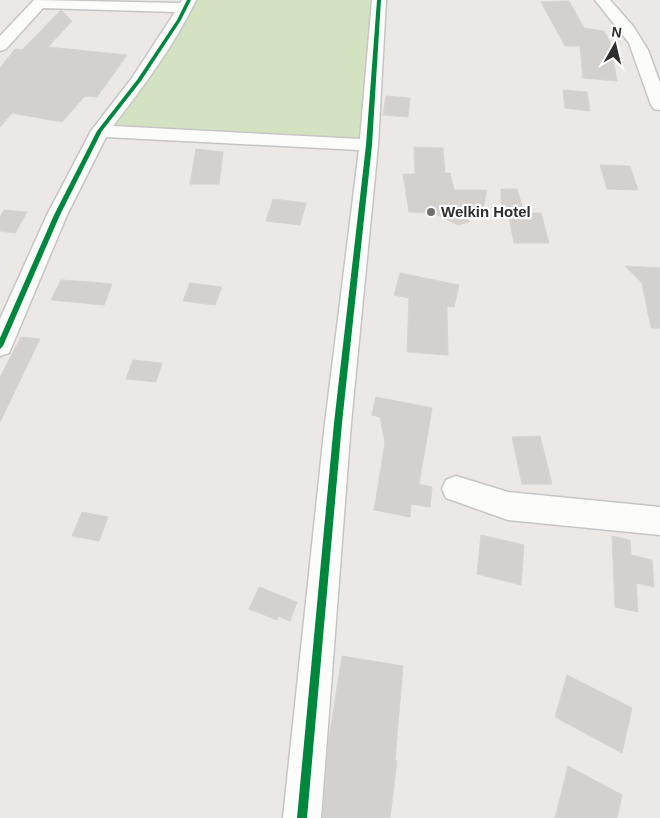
<svg xmlns="http://www.w3.org/2000/svg" width="660" height="818" font-family="Helvetica,sans-serif">
  <style>
    .green { fill: #d3e3c1 }
    .building { fill: #d3d0ce; stroke: #d6d4d1 }
    .lines { fill: none; stroke-linecap: round; stroke-linejoin: round }
    .minor-casing { stroke: #c6c5c5; stroke-width: 3 }
    .minor { fill: #fcfcfb; fill-rule: evenodd }
    .cycleway-casing { stroke: #fff; stroke-width: 3 }
    .cycleway { fill: #00873e; fill-rule: evenodd }
    .poi-dot { fill: #706f6e; stroke: #fff; stroke-width: 2 }
    .labels { text-anchor: middle; stroke-width: 4.5; stroke-linejoin: round; paint-order: stroke }
    .far-poi-label { font-size: 15px; font-weight: bold; fill: #2e2e2e; stroke: #fff; text-anchor: start }
  </style>
  <rect width="100%" height="100%" fill="#ebe8e5"/>
  <path class="green" d="M 189,0 L 379,0 L 369,145 L 100,131 Z"/>
  <path class="building" d="M 569,1 L 584,28 L 604,31 L 610,42 L 617,81 L 583,78 L 580,46 L 565,46 L 541,2 Z
    M 61,10 L 72,21 L 48,47 L 127,55 L 97,97 L 85,96 L 62,122 L 12,113 L 0,127 L 0,68 L 15,49 L 22,50 Z
    M 563,90 L 587,92 L 590,111 L 565,108 Z
    M 386,96 L 410,98 L 408,117 L 383,115 Z
    M 414,147 L 443,148 L 445,173 L 450,173 L 454,190 L 487,190 L 483,210 L 467,210 L 469,222 L 458,225 L 433,213 L 409,212 L 403,174 L 415,174 Z
    M 196,149 L 223,152 L 219,184 L 190,184 Z
    M 600,165 L 630,166 L 638,190 L 607,189 Z
    M 501,189 L 517,189 L 523,209 L 501,209 Z
    M 273,199 L 306,203 L 300,225 L 266,221 Z
    M 4,210 L 27,212 L 15,233 L 0,231 L 0,217 Z
    M 508,213 L 541,213 L 549,243 L 514,243 Z
    M 625,266 L 660,268 L 660,328 L 651,328 L 642,283 Z
    M 400,273 L 459,285 L 454,307 L 447,306 L 448,355 L 407,352 L 409,298 L 394,295 Z
    M 61,280 L 92,282 L 112,284 L 104,305 L 51,300 Z
    M 190,283 L 222,287 L 215,305 L 183,301 Z
    M 21,337 L 40,339 L 0,422 L 0,377 Z
    M 133,360 L 162,363 L 156,382 L 126,379 Z
    M 376,397 L 432,408 L 419,484 L 432,487 L 430,507 L 411,504 L 410,517 L 374,510 L 385,443 L 380,417 L 372,415 Z
    M 540,436 L 552,484 L 522,484 L 512,437 Z
    M 82,512 L 108,517 L 99,541 L 72,536 Z
    M 481,535 L 524,545 L 521,585 L 477,574 Z
    M 612,536 L 630,540 L 631,555 L 652,560 L 654,587 L 636,583 L 638,612 L 615,607 Z
    M 259,587 L 297,602 L 290,621 L 278,616 L 277,620 L 249,609 Z
    M 342,656 L 403,666 L 395,760 L 397,761 L 390,818 L 323,818 L 328,745 Z
    M 567,675 L 632,708 L 622,753 L 555,717 Z
    M 568,766 L 622,795 L 617,818 L 555,818 Z"/>
  <g class="lines">
    <g class="minor-casing">
      <path id="minor" d="M 34,0 L 180,3 L 182,0 L 196,0 C 175,44 144,86 113,126 L 360,139 L 372,0 L 386,0 L 378,145 L 351,423 L 321,818 L 283,818 L 325,423 L 359,150 L 106,137 L 67,215 L 12,346 L 9,353 L 0,356 L 0,319 L 47,215 L 91,131 L 132,78 L 175,12 L 43,8 L 6,49 L 0,51 L 0,36 Z
        M 595,0 L 610,0 L 633,26 L 648,50 L 660,83 L 660,110 L 654,109 L 651,105 L 629,43 Z
        M 456,476 L 508,492 L 660,507 L 660,535 L 508,520 L 446,498 L 442,489 L 446,480 Z"/>
    </g>
    <use href="#minor" class="minor"/>
    <g class="cycleway-casing">
      <path id="cycleway" d="M 187,0 L 191,0 L 181,20 L 141,81 L 102,131 L 60,215 L 3,346 L 0,349 L 0,338 L 54,215 L 97,131 L 137,80 L 177,20 Z
        M 377,0 L 381,0 L 372,145 L 342,423 L 307,818 L 297,818 L 334,423 L 366,145 Z"/>
    </g>
    <use href="#cycleway" class="cycleway"/>
  </g>
  <circle class="poi-dot" cx="431" cy="212" r="5"/>
  <g class="labels">
    <g class="far-poi-label">
      <text x="441" y="217">Welkin Hotel</text>
    </g>
  </g>
  <g transform="translate(615 45) rotate(8)" stroke="#ffffff" stroke-width="4" paint-order="stroke">
  <path d="M0-4L9 19L0 12L-9 19Z" fill="#2e2e2e"/>
  <text y="-8" font-size="14" font-weight="bold" text-anchor="middle" fill="#2e2e2e">N</text>
  </g>
</svg>
